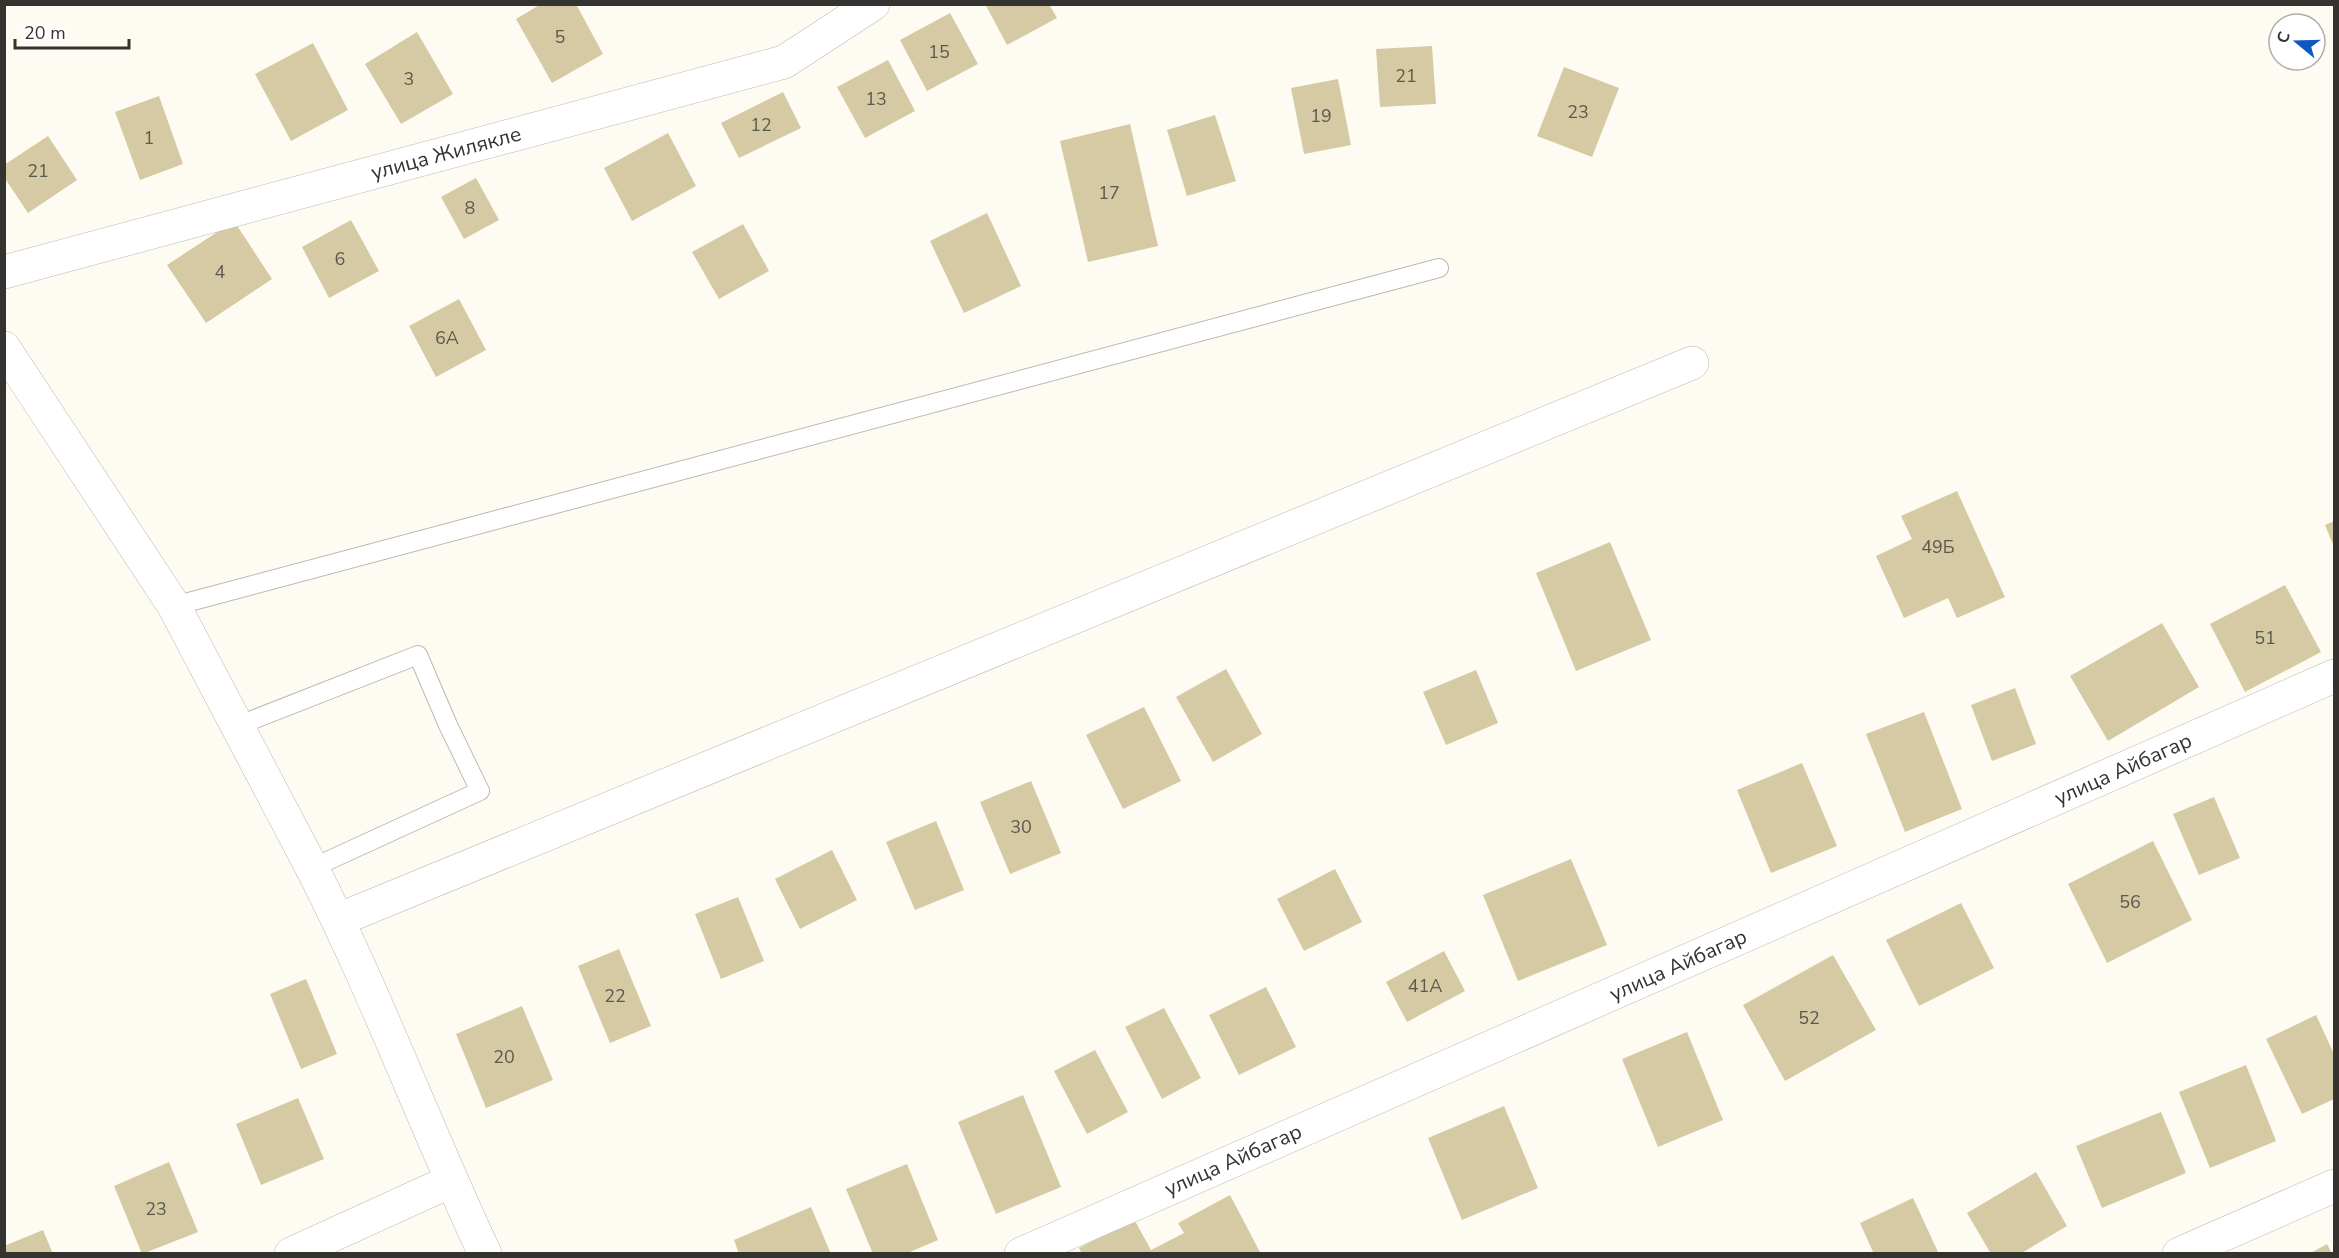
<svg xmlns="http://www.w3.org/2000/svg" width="2339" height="1258" font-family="'Nunito Sans',sans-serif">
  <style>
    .building { fill: #d6caa4 }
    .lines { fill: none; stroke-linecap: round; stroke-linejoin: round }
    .lane-casing { stroke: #bbb9b1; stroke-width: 20 }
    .street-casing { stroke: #bbb9b1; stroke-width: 34 }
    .secondary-casing { stroke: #bbb9b1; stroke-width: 34 }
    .lane { stroke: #fff; stroke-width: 18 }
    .street { stroke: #fff; stroke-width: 33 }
    .secondary { stroke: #fff; stroke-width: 33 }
    .labels { text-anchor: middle; stroke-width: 6; stroke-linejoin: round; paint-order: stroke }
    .number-label { font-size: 18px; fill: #5c594d }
    .street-label { font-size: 21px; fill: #343330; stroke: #fff }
  </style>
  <rect width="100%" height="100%" fill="#fefbf3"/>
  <path class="building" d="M 541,4 L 576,4 L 603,54 L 552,83 L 516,19 Z
    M 985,4 L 1049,4 L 1057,18 L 1007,45 Z
    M 950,13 L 978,64 L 927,91 L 900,40 Z
    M 417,32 L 453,94 L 401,124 L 365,64 Z
    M 313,43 L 348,110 L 291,141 L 255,74 Z
    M 1432,46 L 1436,104 L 1380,107 L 1376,49 Z
    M 888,60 L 915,111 L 865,138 L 837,87 Z
    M 1564,67 L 1619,88 L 1592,157 L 1537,136 Z
    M 1338,79 L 1351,145 L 1304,154 L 1291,88 Z
    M 783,92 L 801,128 L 739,158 L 721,123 Z
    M 159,96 L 183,164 L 140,180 L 115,112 Z
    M 1215,115 L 1236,181 L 1187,196 L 1167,130 Z
    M 1130,124 L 1158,246 L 1088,262 L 1060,141 Z
    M 668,133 L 696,186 L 632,221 L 604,168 Z
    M 48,136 L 77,180 L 28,213 L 4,177 L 4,165 Z
    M 476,178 L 499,220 L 464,239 L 441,197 Z
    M 987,213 L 1021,286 L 964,313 L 930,241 Z
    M 351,220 L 379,271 L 329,298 L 302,247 Z
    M 234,221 L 272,279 L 206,323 L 167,265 Z
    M 743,224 L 769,271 L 719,299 L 692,252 Z
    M 459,299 L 486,350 L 436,377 L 409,326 Z
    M 1957,491 L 2005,597 L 1957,618 L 1948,598 L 1904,618 L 1876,556 L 1912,539 L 1901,516 Z
    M 2334,521 L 2334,547 L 2325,525 Z
    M 1610,542 L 1651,640 L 1576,671 L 1536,573 Z
    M 2285,585 L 2321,652 L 2245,692 L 2210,624 Z
    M 2162,623 L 2199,687 L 2108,741 L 2070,676 Z
    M 1226,669 L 1262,734 L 1213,762 L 1176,697 Z
    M 1476,670 L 1498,723 L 1446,745 L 1423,692 Z
    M 2015,688 L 2036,744 L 1992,761 L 1971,705 Z
    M 1144,707 L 1181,781 L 1123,809 L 1086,735 Z
    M 1924,712 L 1962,809 L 1905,832 L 1866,734 Z
    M 1802,763 L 1837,846 L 1771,873 L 1737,790 Z
    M 1031,781 L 1061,853 L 1010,874 L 980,802 Z
    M 2214,797 L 2240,858 L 2199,875 L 2173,814 Z
    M 936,821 L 964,890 L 915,910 L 886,842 Z
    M 2153,841 L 2192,920 L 2107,963 L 2068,884 Z
    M 832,850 L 857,900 L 800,929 L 775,879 Z
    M 1571,859 L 1607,945 L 1518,981 L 1483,895 Z
    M 1335,869 L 1362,922 L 1304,951 L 1277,899 Z
    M 738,897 L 764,961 L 721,979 L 695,914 Z
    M 1961,903 L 1994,968 L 1919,1006 L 1886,940 Z
    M 619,949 L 651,1026 L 610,1043 L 578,966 Z
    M 1444,951 L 1465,991 L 1407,1022 L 1386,982 Z
    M 1833,955 L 1876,1030 L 1785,1081 L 1743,1005 Z
    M 306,979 L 337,1054 L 301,1069 L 270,994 Z
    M 1266,987 L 1296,1047 L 1239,1075 L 1209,1015 Z
    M 522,1006 L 553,1080 L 486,1108 L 456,1034 Z
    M 1164,1008 L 1201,1078 L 1162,1099 L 1125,1027 Z
    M 2316,1015 L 2334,1054 L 2334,1099 L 2302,1114 L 2266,1039 Z
    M 1687,1032 L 1723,1120 L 1658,1147 L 1622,1059 Z
    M 1095,1050 L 1128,1112 L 1087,1134 L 1054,1071 Z
    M 2246,1065 L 2276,1141 L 2210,1168 L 2179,1092 Z
    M 1023,1095 L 1061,1187 L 996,1214 L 958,1122 Z
    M 298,1098 L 324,1159 L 261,1185 L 236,1124 Z
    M 1504,1106 L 1538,1188 L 1462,1220 L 1428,1138 Z
    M 2161,1112 L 2186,1173 L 2102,1208 L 2076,1146 Z
    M 169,1162 L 198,1232 L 142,1254 L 114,1186 Z
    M 907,1164 L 938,1240 L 905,1254 L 873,1254 L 846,1189 Z
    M 2036,1172 L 2067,1226 L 2020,1254 L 1991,1254 L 1967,1213 Z
    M 1230,1195 L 1261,1254 L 1082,1254 L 1079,1248 L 1134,1219 L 1151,1250 L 1184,1233 L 1178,1223 Z
    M 1913,1198 L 1939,1254 L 1874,1254 L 1860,1223 Z
    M 811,1207 L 831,1254 L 739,1254 L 734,1240 Z
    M 43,1230 L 53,1254 L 4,1254 L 4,1246 Z
    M 2327,1244 L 2332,1254 L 2309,1254 Z"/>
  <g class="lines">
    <g class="lane-casing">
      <path id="lane" d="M 174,606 L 1439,268
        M 237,726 L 418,655 L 448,725 L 480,791 L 312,868"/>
    </g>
    <g class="street-casing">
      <path id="street" d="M 4,272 L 784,62 L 873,4
        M 4,348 L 174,606 L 312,868
        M 338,920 L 1692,363
        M 291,1254 L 451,1181
        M 1021,1254 L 2334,676
        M 2179,1254 L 2334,1186"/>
    </g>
    <g class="secondary-casing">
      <path id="secondary" d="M 312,868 C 376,993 425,1126 485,1254"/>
    </g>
    <use href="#lane" class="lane"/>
    <use href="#street" class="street"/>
    <use href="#secondary" class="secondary"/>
  </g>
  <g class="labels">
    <g class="number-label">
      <text x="560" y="43">5</text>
      <text x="939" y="58">15</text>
      <text x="1406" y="82">21</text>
      <text x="409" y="85">3</text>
      <text x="876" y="105">13</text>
      <text x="1578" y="118">23</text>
      <text x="1321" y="122">19</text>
      <text x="761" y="131">12</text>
      <text x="149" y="144">1</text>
      <text x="38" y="177">21</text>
      <text x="1109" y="199">17</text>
      <text x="470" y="214">8</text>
      <text x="340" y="265">6</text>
      <text x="220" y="278">4</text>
      <text x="447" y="344">6А</text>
      <text x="1938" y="553">49Б</text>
      <text x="2265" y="644">51</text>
      <text x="1021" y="833">30</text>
      <text x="2130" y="908">56</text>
      <text x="1425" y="992">41А</text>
      <text x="615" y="1002">22</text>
      <text x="1809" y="1024">52</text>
      <text x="504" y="1063">20</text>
      <text x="156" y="1215">23</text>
    </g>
    <g class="street-label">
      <text transform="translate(446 153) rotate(-15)" y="7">улица Жилякле</text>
      <text transform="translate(2123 769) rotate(-24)" y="7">улица Айбагар</text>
      <text transform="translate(1678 965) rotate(-24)" y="7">улица Айбагар</text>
      <text transform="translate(1233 1160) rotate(-24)" y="7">улица Айбагар</text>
    </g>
  </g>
  <rect width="2339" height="1258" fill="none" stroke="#343330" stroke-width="12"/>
  <g transform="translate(2297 42) rotate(289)"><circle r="28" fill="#ffffff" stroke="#aeadac" stroke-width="1.5"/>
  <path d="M0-4.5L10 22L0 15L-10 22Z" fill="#0f58c2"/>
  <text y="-9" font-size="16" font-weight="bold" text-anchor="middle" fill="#343330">С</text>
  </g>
  <path d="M15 39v9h114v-9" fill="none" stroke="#343330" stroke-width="3"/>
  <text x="24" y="39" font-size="18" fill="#343330" stroke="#ffffff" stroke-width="4.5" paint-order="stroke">20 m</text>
</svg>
